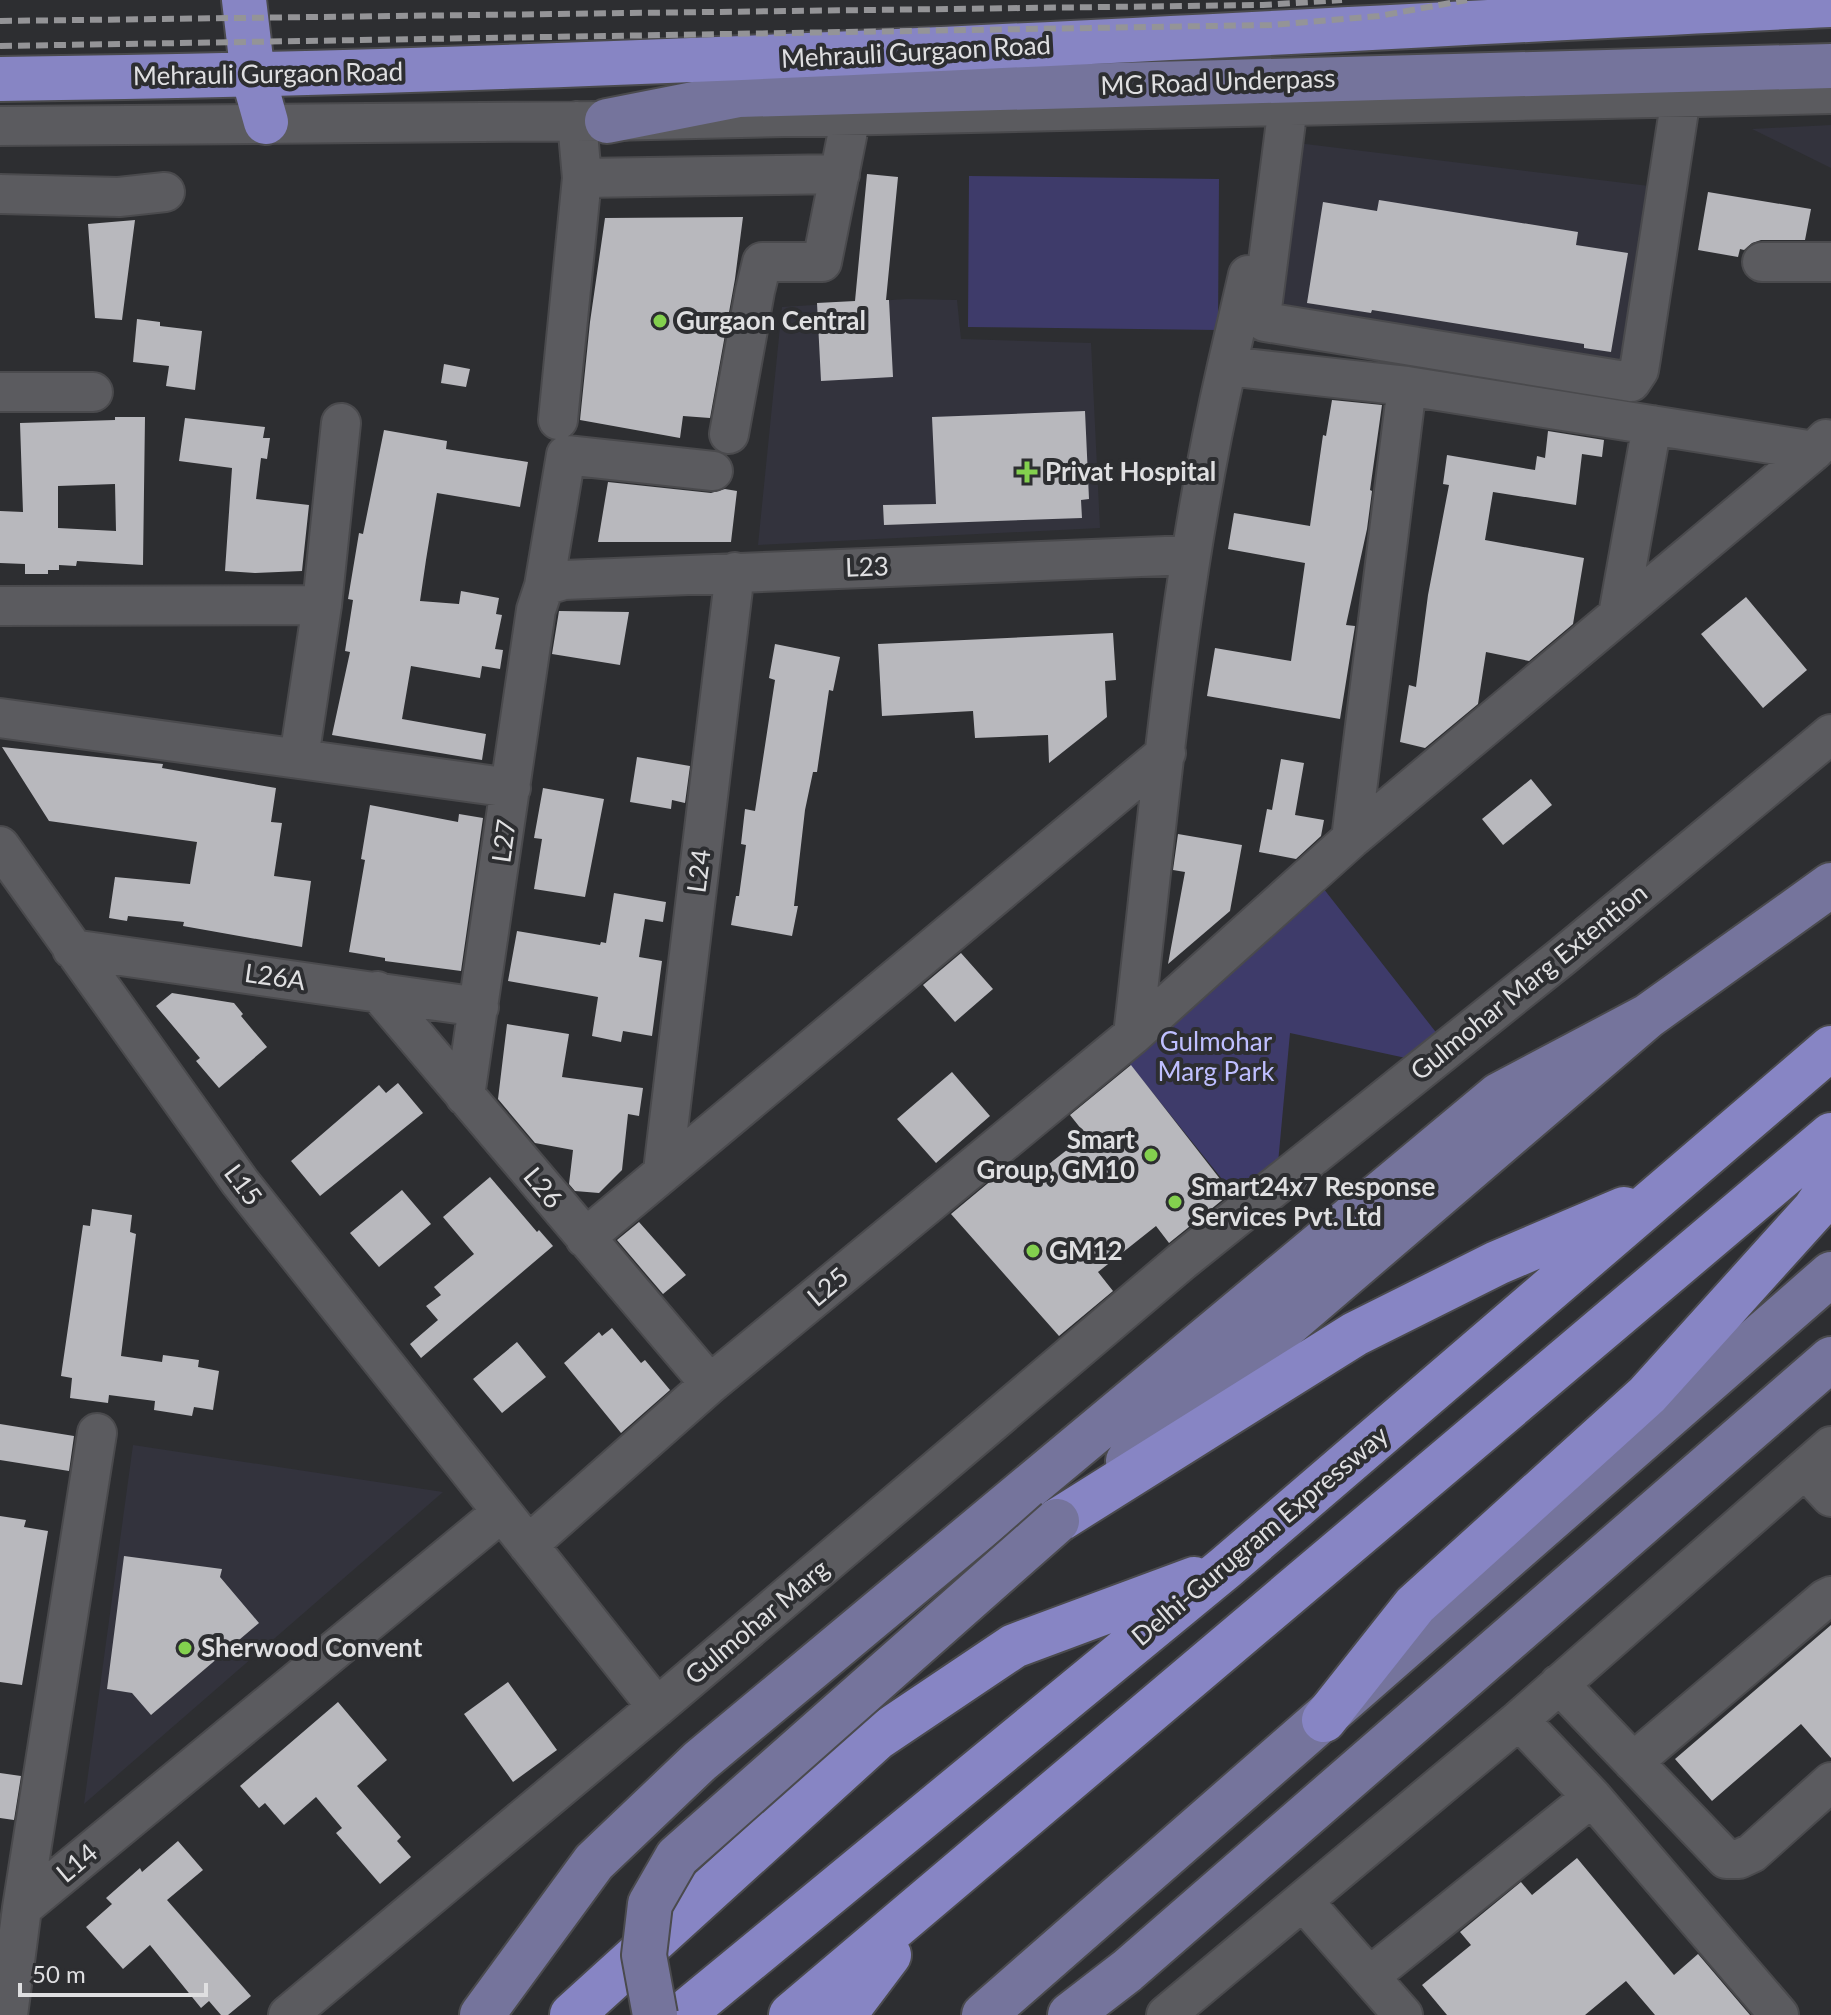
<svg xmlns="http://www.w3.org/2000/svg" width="1831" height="2015" font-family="Lato,sans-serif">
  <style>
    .built { fill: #33333d }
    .green { fill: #3e3b6a }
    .building { fill: #b8b8bd; fill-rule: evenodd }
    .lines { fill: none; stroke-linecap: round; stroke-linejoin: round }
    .minor-casing { stroke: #4a4a4d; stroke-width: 42 }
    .major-casing { stroke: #4a4a4d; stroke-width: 48 }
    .highway-casing { stroke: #4a4a4d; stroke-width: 48 }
    .minor { stroke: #5b5b5f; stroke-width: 38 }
    .major { stroke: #75749c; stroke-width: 44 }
    .highway { stroke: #8785c4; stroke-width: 44 }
    .rail { stroke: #949497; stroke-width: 6; stroke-dasharray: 12 6; stroke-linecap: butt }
    .major-bridge-casing { stroke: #4a4a4d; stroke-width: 48; stroke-linecap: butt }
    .major-bridge { stroke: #75749c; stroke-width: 44 }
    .poi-dot { fill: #83d04e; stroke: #2d2e31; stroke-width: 3 }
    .labels { text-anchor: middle; stroke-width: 8; stroke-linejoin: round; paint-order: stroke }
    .street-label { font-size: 26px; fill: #dfdfe1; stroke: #2d2e31 }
    .poi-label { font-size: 26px; font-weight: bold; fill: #dfdfe1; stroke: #2d2e31; text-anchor: start }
    .park-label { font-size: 26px; fill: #bfbfff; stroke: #2d2e31 }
  </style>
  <rect width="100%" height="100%" fill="#2d2e31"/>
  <path class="built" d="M 1831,125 L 1831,168 L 1752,129 Z
    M 1281,141 L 1682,190 L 1644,393 L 1250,324 Z
    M 907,299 L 957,300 L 961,339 L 1091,343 L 1100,528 L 758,545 L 782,307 Z
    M 133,1445 L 443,1492 L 84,1804 Z"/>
  <path class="green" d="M 969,176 L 1219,179 L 1218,330 L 968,327 Z
    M 1316,879 L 1442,1040 L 1429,1063 L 1290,1033 L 1276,1185 L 1246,1209 L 1120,1052 Z"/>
  <path class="building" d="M 867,174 L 898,177 L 886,300 L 889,300 L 893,377 L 821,381 L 817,303 L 855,301 Z
    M 1708,192 L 1811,209 L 1805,240 L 1761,240 L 1752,243 L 1744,250 L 1740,249 L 1738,257 L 1698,250 Z
    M 1379,200 L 1578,232 L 1576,245 L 1628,253 L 1611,352 L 1584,348 L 1584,344 L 1372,310 L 1371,313 L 1307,303 L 1323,202 L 1377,211 Z
    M 743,217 L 735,279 L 710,418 L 683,416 L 680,438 L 580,420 L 590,322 L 605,218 Z
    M 135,220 L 122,320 L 95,318 L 88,224 Z
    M 137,319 L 160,322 L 160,326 L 202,331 L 195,390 L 166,386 L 169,366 L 133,362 Z
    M 444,364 L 470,369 L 466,387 L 441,383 Z
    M 1332,400 L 1382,405 L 1370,490 L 1372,491 L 1367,529 L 1346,625 L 1355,626 L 1340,719 L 1207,696 L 1215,648 L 1291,661 L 1305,563 L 1228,549 L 1234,513 L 1310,526 L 1323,435 L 1326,436 Z
    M 1085,411 L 1089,499 L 1081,500 L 1082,518 L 884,525 L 883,505 L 936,504 L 932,417 Z
    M 115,417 L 145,417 L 143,565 L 77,561 L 76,566 L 59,565 L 59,570 L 48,570 L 48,574 L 25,574 L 25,564 L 0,563 L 0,511 L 23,512 L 20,423 L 115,420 ZM 115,484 L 116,531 L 58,528 L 58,486 Z
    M 185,418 L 265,427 L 263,438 L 270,438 L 267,459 L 261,458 L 256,499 L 309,505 L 302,571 L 255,573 L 225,571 L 232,468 L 179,461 Z
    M 384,430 L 447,441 L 446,449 L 528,462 L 520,507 L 437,493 L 426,560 L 420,601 L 459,604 L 461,591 L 499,598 L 496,614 L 502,615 L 495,649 L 503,650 L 500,669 L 482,666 L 480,678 L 411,666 L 402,719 L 486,734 L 482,760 L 332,735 L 350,652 L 345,651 L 353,600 L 348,599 L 359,533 L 363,534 Z
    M 1548,431 L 1604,440 L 1602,457 L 1582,454 L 1576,505 L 1493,492 L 1485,540 L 1584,558 L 1573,624 L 1529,661 L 1486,652 L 1478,704 L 1425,748 L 1400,742 L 1409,685 L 1416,687 L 1428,595 L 1449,485 L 1443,484 L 1447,455 L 1535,470 L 1537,456 L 1545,458 Z
    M 608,482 L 711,493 L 725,489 L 737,491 L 731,542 L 598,542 Z
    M 1746,597 L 1807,670 L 1763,708 L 1701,634 Z
    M 559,611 L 629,612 L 620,665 L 552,654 Z
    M 1113,633 L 1116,680 L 1105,681 L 1107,717 L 1049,763 L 1048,735 L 975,738 L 973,711 L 882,716 L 878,644 Z
    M 775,644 L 840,657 L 833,691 L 829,690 L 817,772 L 813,772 L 805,810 L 794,906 L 798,906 L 792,936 L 731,925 L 736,896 L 739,896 L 746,845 L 741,844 L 745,809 L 755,811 L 775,680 L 769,678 Z
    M 2,747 L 163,764 L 162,768 L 276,788 L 271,822 L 282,823 L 274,876 L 311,881 L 302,947 L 183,926 L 184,922 L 128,916 L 127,921 L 109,918 L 115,877 L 190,884 L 197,842 L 49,821 Z
    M 637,757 L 690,766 L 685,803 L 672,800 L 671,809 L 630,802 Z
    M 1281,759 L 1304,763 L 1295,815 L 1324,820 L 1321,836 L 1296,859 L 1259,852 L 1267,809 L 1272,810 Z
    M 1531,779 L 1552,805 L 1503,845 L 1482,819 Z
    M 543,788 L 604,799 L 585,897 L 534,889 L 542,839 L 534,838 Z
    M 370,805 L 458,822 L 459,814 L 483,818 L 461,971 L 385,961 L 385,958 L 349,952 L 365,860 L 361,859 Z
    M 1178,834 L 1242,845 L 1230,911 L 1168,964 L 1185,872 L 1173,870 Z
    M 614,893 L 666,902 L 663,922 L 645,919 L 639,957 L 662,961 L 652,1036 L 623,1031 L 621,1042 L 592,1036 L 598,997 L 508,981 L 517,931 L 600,945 L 601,942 L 606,943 Z
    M 961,953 L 993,989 L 955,1022 L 923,985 Z
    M 172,993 L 234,1003 L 243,1014 L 241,1016 L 267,1047 L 219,1088 L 196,1061 L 200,1058 L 156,1006 Z
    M 507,1024 L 569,1034 L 562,1077 L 643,1088 L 639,1116 L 628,1114 L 622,1170 L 599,1193 L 575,1191 L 569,1184 L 573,1150 L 535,1143 L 498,1099 Z
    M 1131,1065 L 1231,1193 L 1169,1243 L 1156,1226 L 1098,1272 L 1113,1291 L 1059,1336 L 951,1214 L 1011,1164 L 1026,1182 L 1086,1135 L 1070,1115 Z
    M 952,1072 L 990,1116 L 936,1163 L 897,1119 Z
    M 398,1083 L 423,1113 L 320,1196 L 291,1161 L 379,1085 L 386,1093 Z
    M 490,1177 L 537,1232 L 539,1230 L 553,1246 L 421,1358 L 410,1344 L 438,1320 L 426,1306 L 441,1295 L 434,1287 L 474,1254 L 443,1217 Z
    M 402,1190 L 431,1224 L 379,1267 L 350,1233 Z
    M 92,1209 L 132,1215 L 130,1232 L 136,1234 L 121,1356 L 162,1362 L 163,1355 L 199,1360 L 198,1367 L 219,1371 L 213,1410 L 194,1407 L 192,1416 L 154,1410 L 155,1401 L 109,1395 L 108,1403 L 70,1398 L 72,1378 L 61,1376 L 83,1225 L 90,1226 Z
    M 639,1222 L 686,1275 L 663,1294 L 617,1240 Z
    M 612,1328 L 641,1363 L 645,1360 L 670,1390 L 621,1433 L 564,1363 L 599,1332 L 602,1336 Z
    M 517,1342 L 546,1377 L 502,1413 L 473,1379 Z
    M 0,1424 L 74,1436 L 69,1471 L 0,1460 Z
    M 0,1516 L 26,1520 L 24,1527 L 48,1531 L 22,1685 L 0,1682 Z
    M 124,1556 L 222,1569 L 220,1577 L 259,1623 L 151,1715 L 132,1693 L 107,1689 Z
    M 1831,1625 L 1831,1758 L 1801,1724 L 1712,1801 L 1675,1759 Z
    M 508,1682 L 557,1750 L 513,1782 L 464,1714 Z
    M 338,1702 L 387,1760 L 357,1786 L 401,1837 L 397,1841 L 411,1857 L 380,1884 L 336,1833 L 342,1828 L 316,1797 L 284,1825 L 265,1803 L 259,1808 L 240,1786 Z
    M 0,1773 L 21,1776 L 14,1820 L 0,1818 Z
    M 178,1841 L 203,1870 L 167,1900 L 251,1996 L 228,2015 L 221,2015 L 209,2001 L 201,2008 L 150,1945 L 123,1969 L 86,1927 L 112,1904 L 106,1898 L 140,1868 L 142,1872 Z
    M 1577,1858 L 1674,1975 L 1698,1954 L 1750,2015 L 1655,2015 L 1626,1981 L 1585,2015 L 1447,2015 L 1422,1985 L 1471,1945 L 1460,1932 L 1521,1882 L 1532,1895 Z"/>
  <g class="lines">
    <g class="minor-casing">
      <path id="minor" d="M 1288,106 L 1261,316 L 1265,322 L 1631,382 L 1639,370 L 1641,358 L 1681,97
        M 0,126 L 607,121 L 1831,94
        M 582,178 L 840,174
        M 0,194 L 119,197 L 165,192
        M 1762,262 L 1831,262
        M 1227,366 L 1248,275
        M 0,392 L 93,392
        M 558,420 L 582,178 L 577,121
        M 729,434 L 755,291 L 762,262 L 822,262 L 851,116
        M 544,586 L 564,580 L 1191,555
        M 0,606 L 322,605
        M 1618,615 L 1652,425
        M 0,718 L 511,788
        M 299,758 L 322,605 L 341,423
        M 1351,839 L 1407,386
        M 0,846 L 240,1182 L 657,1707
        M 72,949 L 479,1007
        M 377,991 L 710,1384
        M 1133,1035 C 1159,812 1177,585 1227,366 L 1407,386 L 1814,451 L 1826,439
        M 465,1096 L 536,610 L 544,586 L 566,455 L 713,471
        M 663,1171 L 735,572
        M 585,1238 L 1166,753
        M 1805,1469 L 1831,1497
        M 528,1545 L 710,1384 L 1133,1035 L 1351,839 L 1814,451
        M 1559,1684 L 1726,1859 L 1739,1859 L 1752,1853 L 1831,1782
        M 1519,1720 L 1592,1797 L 1779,2015
        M 1633,1762 L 1825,1599 L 1831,1596
        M 1303,1901 L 1403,2015
        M 22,1908 L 502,1512
        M 1370,1976 L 1592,1797
        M 8,2015 L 22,1908 L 97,1433
        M 288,2015 L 657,1707 L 1182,1261 L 1563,956 L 1831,734
        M 1166,2015 L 1519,1720 L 1831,1446"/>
    </g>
    <g class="major-casing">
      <path id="major" d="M 607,121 L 739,95 L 1831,66
        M 1128,1461 L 1648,1016 L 1831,885
        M 482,2015 L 594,1862 L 700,1761 L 1499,1095 L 1648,1016
        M 984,2015 L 1831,1274
        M 1070,2015 L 1127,1971 L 1831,1359"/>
    </g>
    <g class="highway-casing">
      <path id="highway" d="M 244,0 L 253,76 L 266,122
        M 0,79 C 611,72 1221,34 1831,5
        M 1057,1521 L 1355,1334 L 1497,1263 L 1624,1209
        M 1324,1720 L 1415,1605 L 1647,1395 L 1814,1210 L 1831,1185
        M 572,2015 L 877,1738 L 1014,1646 L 1194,1579
        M 682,2015 L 1225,1568 L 1831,1048
        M 791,2015 L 1831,1135
        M 844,2015 L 889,1955"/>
    </g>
    <use href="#minor" class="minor"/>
    <use href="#major" class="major"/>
    <use href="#highway" class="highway"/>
    <path class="rail" d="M 0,21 L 1263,5 L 1342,0
      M 0,46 L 1271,25 L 1379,16 L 1467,0"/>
    <g class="major-bridge-casing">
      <path id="major-bridge" d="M 655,2015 L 644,1955 L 650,1904 L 677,1857 L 1057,1521"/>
    </g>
    <use href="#major-bridge" class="major-bridge"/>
  </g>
  <g class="poi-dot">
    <circle cx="660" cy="321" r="8"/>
    <path d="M1023 460h8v8h8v8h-8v8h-8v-8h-8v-8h8z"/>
    <circle cx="1151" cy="1155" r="8"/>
    <circle cx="1175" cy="1202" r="8"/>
    <circle cx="1033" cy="1251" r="8"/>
    <circle cx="185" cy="1648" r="8"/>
  </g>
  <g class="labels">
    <g class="street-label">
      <text transform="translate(916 52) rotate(-3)" y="9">Mehrauli Gurgaon Road</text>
      <text transform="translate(268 74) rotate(-1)" y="9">Mehrauli Gurgaon Road</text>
      <text transform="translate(1218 82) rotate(-2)" y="9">MG Road Underpass</text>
      <text transform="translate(867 567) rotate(-2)" y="9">L23</text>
      <text transform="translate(504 841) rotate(-82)" y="9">L27</text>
      <text transform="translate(699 871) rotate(-83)" y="9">L24</text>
      <text transform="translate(275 977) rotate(8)" y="9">L26A</text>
      <text transform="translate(1529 982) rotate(-39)" y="9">Gulmohar Marg Extention</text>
      <text transform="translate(243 1185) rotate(53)" y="9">L15</text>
      <text transform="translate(543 1188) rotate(50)" y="9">L26</text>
      <text transform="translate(828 1287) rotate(-40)" y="9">L25</text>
      <text transform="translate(1260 1536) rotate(-40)" y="9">Delhi-Gurugram Expressway</text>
      <text transform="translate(757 1622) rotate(-40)" y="9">Gulmohar Marg</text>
      <text transform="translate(77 1863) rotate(-40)" y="9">L14</text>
    </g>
    <g class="poi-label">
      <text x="676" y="330">Gurgaon Central</text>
      <text x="1045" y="481">Privat Hospital</text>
      <text x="1135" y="1149" text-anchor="end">Smart<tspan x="1135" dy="30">Group, GM10</tspan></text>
      <text x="1191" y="1196">Smart24x7 Response<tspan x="1191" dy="30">Services Pvt. Ltd</tspan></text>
      <text x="1049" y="1260">GM12</text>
      <text x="201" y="1657">Sherwood Convent</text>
    </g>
    <g class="park-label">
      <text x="1216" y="1051">Gulmohar<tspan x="1216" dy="30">Marg Park</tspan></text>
    </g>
  </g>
  <path d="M20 1983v12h186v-12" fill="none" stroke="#dfdfe1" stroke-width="4"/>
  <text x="32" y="1983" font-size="24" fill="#dfdfe1" stroke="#2d2e31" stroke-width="6" paint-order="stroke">50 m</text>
</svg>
